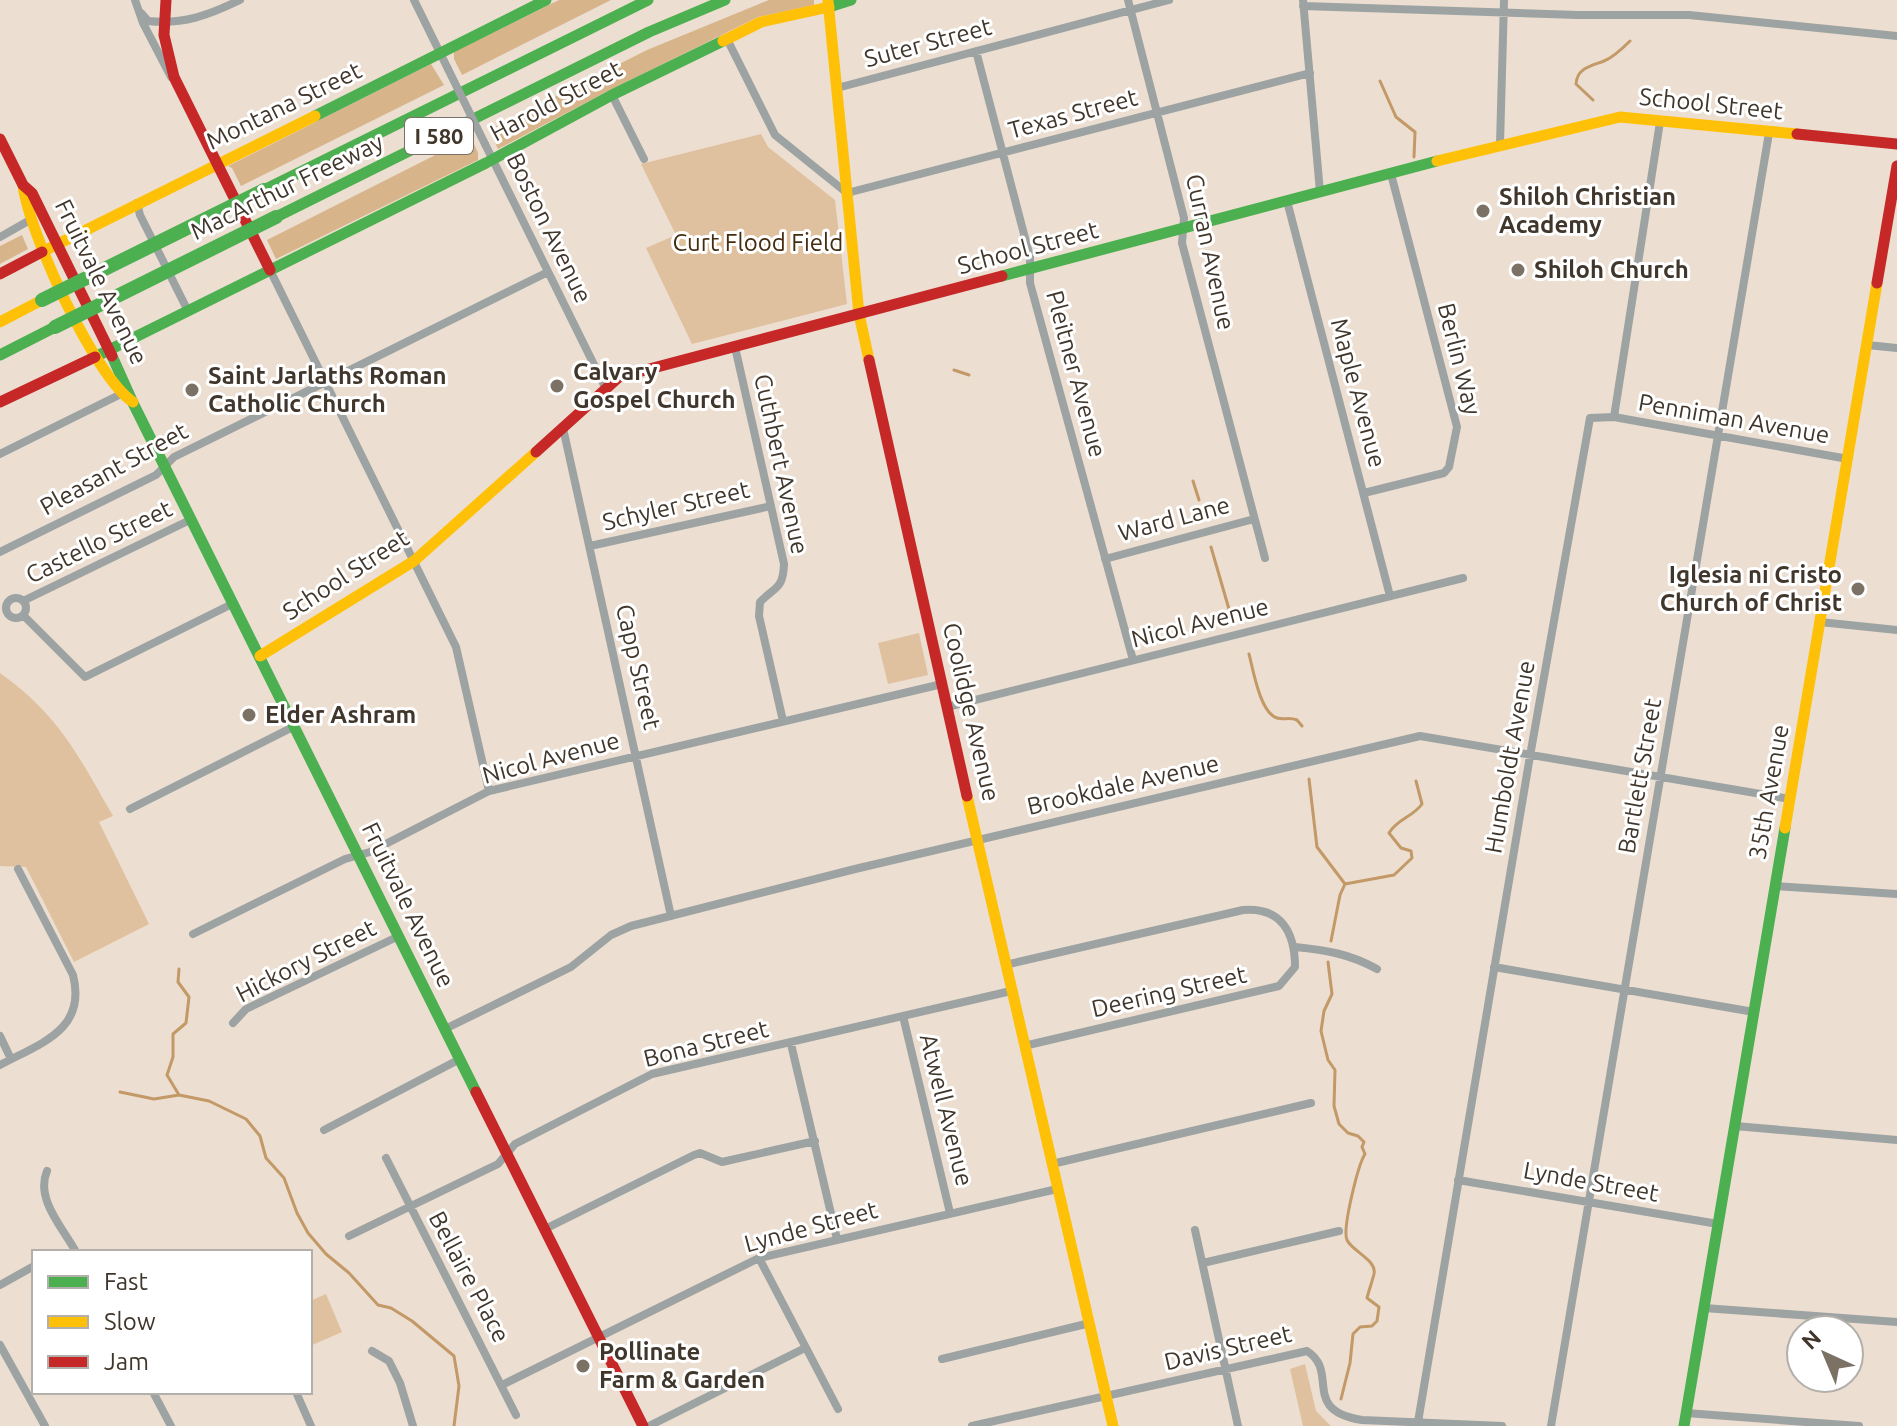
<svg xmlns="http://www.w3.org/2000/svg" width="1897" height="1426" font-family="Ubuntu,sans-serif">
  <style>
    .green { fill: #e0c19f }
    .forest { fill: #d8b48b }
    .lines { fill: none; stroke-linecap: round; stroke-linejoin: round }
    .stream { stroke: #c29967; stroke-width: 3 }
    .street { stroke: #9ca3a2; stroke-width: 8 }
    .fast { stroke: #4caf50; stroke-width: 11 }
    .slow { stroke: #ffc107; stroke-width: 11 }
    .jam { stroke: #c62828; stroke-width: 11 }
    .street-bridge { stroke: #9ca3a2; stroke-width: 8 }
    .fast-bridge { stroke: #4caf50; stroke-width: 14 }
    .poi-dot { fill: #7c7165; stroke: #fff; stroke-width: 3 }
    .labels { text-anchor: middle; stroke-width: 6; stroke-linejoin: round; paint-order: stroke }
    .shield { fill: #fff; stroke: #79726b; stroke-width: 2 }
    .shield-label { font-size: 22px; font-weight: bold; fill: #40362b }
    .street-label { font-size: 24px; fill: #40362b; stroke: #fff }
    .poi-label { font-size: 24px; font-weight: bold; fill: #40362b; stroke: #fff; text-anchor: start }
    .park-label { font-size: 24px; fill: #432c0f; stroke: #fff }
  </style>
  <rect width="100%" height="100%" fill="#ecded0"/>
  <path class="green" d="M 761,134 L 768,147 L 835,200 L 847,304 L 692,344 L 646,248 L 676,235 L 641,164 Z
    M 919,633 L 928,675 L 888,684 L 878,643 Z
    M 0,673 C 59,715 78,755 113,816 L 99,822 L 149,924 L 74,962 L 26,867 L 0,866 Z
    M 326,1294 L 342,1332 L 310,1346 L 310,1301 Z
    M 1305,1364 L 1316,1411 L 1331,1426 L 1303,1426 L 1290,1369 Z"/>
  <path class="forest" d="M 559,0 L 611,0 L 462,75 L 454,59 L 454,52 Z
    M 769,0 L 814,0 L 814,5 L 758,17 L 608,91 L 498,149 L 489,130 L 647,50 Z
    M 431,64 L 444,85 L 241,186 L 232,168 L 228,166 Z
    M 471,137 L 478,153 L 478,160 L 276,259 L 267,240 Z
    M 22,235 L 28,249 L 0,264 L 0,246 Z"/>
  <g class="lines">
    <path class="stream" d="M 1380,81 L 1396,117 L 1415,132 L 1414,157
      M 1593,100 L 1576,84 C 1577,68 1591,66 1604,61 C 1614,57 1623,48 1630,41
      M 954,370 L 969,375
      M 1193,481 L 1199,500
      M 1211,547 L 1233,623
      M 1249,654 C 1253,669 1260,713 1277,718 C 1284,720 1290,717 1297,720 L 1302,726
      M 1309,779 L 1317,847 L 1345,884
      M 1345,884 L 1394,875 L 1412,858 L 1411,851 L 1401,848 L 1389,833 C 1397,819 1413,817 1422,804 L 1416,781
      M 1331,941 L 1340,895 L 1345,884
      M 1328,962 L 1332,994 L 1324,1011 L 1321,1031 L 1328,1060 L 1335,1070 L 1334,1106 L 1339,1124 L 1348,1133 L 1358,1136 L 1364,1142 L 1362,1147 L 1365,1154 C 1358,1165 1342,1229 1347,1240 C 1353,1252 1377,1260 1374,1274 C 1372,1282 1369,1290 1367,1298 L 1379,1307 L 1377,1321 L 1372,1326 L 1360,1327 L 1353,1334 L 1350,1363 L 1341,1399
      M 179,969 L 178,982 L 189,997 L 186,1023 L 173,1034 L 173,1057 L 167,1075 L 179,1095 L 209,1101 L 246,1119 L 260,1136 L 266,1158 L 284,1178 L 297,1213 L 308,1233 L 326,1254 L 349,1273 L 378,1305 L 391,1308 L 412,1321 L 454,1356 L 459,1386 L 454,1426
      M 120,1092 L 154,1099 L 179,1095"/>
    <path class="street" d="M 135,0 L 143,23 L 171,77
      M 414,0 L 448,69
      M 1128,0 L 1184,218 L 1182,243 L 1265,558
      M 1303,0 L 1320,192
      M 1303,6 L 1578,15 L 1689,15 L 1897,36
      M 141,13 L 148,21 C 183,25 209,15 240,0
      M 727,39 L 775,135 L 847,193 L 1310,73
      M 976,51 L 1030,257 L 1030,283 L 1133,660
      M 837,88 L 1169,0
      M 612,95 L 644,159
      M 485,144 L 605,387
      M 1500,144 L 1504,0
      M 1287,201 L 1390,596
      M 137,203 L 140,215 L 188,311
      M 0,237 L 30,220
      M 270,270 L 456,647 L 489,791
      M 1867,345 L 1897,348
      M 735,347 L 784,564 C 783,589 776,586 760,602 L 759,616 L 783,721
      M 1614,417 L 1848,459
      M 563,428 L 671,916
      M 0,454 L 121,394
      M 1364,493 L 1444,473 L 1449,467 L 1457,427 L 1391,174
      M 590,546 L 771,506
      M 0,552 L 156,475 L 174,457 L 548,272
      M 1105,559 L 1254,519
      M6 608a10 10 0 1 1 20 0a10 10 0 1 1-20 0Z
      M 23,601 L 192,519
      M 23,615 L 85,677 L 234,603
      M 1820,622 L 1897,630
      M 947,707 L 1463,578
      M 130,809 L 295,726
      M 1775,886 L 1897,894
      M 193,934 L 345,859 L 370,852 L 489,791 L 942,684
      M 1295,947 C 1326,950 1350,954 1377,969
      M 1005,965 L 1243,910 C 1281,907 1295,932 1295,967 L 1279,986 L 1024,1046
      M 1494,967 L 1754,1012
      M 903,1016 L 950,1213
      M 233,1023 L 246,1009 L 399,936
      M 445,1029 L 571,967 L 611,935 L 631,926 L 855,869 L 1420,736 L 1790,799
      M 0,1036 L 11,1059
      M 791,1044 L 837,1239
      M 0,1065 C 41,1043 87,1030 73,975 L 18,869
      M 1735,1126 L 1897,1140
      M 324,1130 L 460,1059
      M 386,1158 L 516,1415
      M 1052,1164 L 1311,1103
      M 47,1171 C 35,1199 63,1228 76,1252
      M 1458,1180 L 1718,1224
      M 545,1229 L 694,1155 L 700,1153 L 722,1162 L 815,1141
      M 1195,1230 L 1238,1426
      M 349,1236 L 498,1164 L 515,1144 L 652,1074 L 1011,991
      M 759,1258 L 838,1409
      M 1203,1263 L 1339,1231
      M 0,1285 L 34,1266
      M 1704,1308 L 1897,1322
      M 0,1345 L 45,1426
      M 372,1351 L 389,1361 L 400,1383 L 413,1426
      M 942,1359 L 1090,1323
      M 502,1385 L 759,1258 L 1057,1189
      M 153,1392 L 171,1426
      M 296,1392 L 311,1426
      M 1686,1413 L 1859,1426
      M 1418,1422 L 1530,756 L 1590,418 L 1614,417 L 1660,122
      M 649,1426 L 805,1348
      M 972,1426 L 1307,1351 C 1340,1372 1300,1410 1362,1420 L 1502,1426
      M 1551,1426 L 1769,133"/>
    <path class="fast" d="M 829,7 L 851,0
      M 315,116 L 546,0
      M 264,190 L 648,0
      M 276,217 L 649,32 L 725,0
      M 1002,276 L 1437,161
      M 0,355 L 55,327
      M 112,356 L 133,403 L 476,1092
      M 95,357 L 486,163 L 612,95 L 723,41
      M 1684,1426 L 1785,828"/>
    <path class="slow" d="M 828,1 L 859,314 L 869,360
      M 723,41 L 761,22 L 829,7
      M 1437,161 L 1620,117 L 1797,134
      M 23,185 C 29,233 94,376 133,402
      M 42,252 L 315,116
      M 0,322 L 42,300
      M 260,656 L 414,561 L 536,452
      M 967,796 L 1113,1426
      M 1785,828 L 1877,283"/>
    <path class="jam" d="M 166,0 L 164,35 L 174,77 L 270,270
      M 1797,134 L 1897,144
      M 0,139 L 23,185 L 32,193 L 112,356
      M 0,274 L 42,252
      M 1877,283 L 1897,166
      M 869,360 L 967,796
      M 0,402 L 95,357
      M 536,452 L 619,377 L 1002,276
      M 476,1092 L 643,1426"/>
    <path class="street-bridge" d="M 448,69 L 485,144"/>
    <path class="fast-bridge" d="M 42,300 L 264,190
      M 55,327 L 276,217"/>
  </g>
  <g class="poi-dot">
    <circle cx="1483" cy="211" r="8"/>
    <circle cx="1518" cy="270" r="8"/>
    <circle cx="557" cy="386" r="8"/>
    <circle cx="192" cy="390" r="8"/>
    <circle cx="1858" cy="589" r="8"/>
    <circle cx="249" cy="715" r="8"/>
    <circle cx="583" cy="1366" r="8"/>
  </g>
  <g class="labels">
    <rect class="shield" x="405" y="118" width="68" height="36" rx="6"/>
    <g class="shield-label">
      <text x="439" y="144">I 580</text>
    </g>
    <g class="street-label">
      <text transform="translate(928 43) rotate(-15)" y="8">Suter Street</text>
      <text transform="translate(556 101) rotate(-28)" y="8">Harold Street</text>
      <text transform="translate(1711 104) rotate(6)" y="8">School Street</text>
      <text transform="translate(284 106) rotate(-26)" y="8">Montana Street</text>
      <text transform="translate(1073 114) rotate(-15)" y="8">Texas Street</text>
      <text transform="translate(287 187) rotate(-26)" y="8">MacArthur Freeway</text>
      <text transform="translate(549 228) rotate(64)" y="8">Boston Avenue</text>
      <text transform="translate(1028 248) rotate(-15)" y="8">School Street</text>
      <text transform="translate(1210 252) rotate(78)" y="8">Curran Avenue</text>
      <text transform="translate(101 282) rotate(64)" y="8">Fruitvale Avenue</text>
      <text transform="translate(1459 359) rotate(76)" y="8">Berlin Way</text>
      <text transform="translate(1076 374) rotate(75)" y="8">Pleitner Avenue</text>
      <text transform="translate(1358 393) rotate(75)" y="8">Maple Avenue</text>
      <text transform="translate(1734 419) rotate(10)" y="8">Penniman Avenue</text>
      <text transform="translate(781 464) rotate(78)" y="8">Cuthbert Avenue</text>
      <text transform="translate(114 469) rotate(-29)" y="8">Pleasant Street</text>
      <text transform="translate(676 506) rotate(-13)" y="8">Schyler Street</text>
      <text transform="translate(1174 519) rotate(-15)" y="8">Ward Lane</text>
      <text transform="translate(99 542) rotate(-26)" y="8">Castello Street</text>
      <text transform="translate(346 575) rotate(-33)" y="8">School Street</text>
      <text transform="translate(1200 623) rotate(-14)" y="8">Nicol Avenue</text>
      <text transform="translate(638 667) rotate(77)" y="8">Capp Street</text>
      <text transform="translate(971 712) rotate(77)" y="8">Coolidge Avenue</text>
      <text transform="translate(1510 757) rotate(-80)" y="8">Humboldt Avenue</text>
      <text transform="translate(551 758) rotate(-15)" y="8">Nicol Avenue</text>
      <text transform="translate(1640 776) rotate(-80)" y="8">Bartlett Street</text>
      <text transform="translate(1123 785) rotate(-13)" y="8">Brookdale Avenue</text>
      <text transform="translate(1769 792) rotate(-80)" y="8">35th Avenue</text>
      <text transform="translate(408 905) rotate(64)" y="8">Fruitvale Avenue</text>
      <text transform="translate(306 961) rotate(-27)" y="8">Hickory Street</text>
      <text transform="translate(1169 992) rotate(-13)" y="8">Deering Street</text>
      <text transform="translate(706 1044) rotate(-14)" y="8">Bona Street</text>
      <text transform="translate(946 1110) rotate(76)" y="8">Atwell Avenue</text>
      <text transform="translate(1591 1182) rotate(10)" y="8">Lynde Street</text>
      <text transform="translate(811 1227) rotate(-15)" y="8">Lynde Street</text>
      <text transform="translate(469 1277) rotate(62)" y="8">Bellaire Place</text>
      <text transform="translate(1228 1348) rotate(-13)" y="8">Davis Street</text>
    </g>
    <g class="poi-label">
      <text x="1499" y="205">Shiloh Christian<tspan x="1499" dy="28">Academy</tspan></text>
      <text x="1534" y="278">Shiloh Church</text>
      <text x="573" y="380">Calvary<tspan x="573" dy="28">Gospel Church</tspan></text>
      <text x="208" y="384">Saint Jarlaths Roman<tspan x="208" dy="28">Catholic Church</tspan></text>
      <text x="1842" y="583" text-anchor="end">Iglesia ni Cristo<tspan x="1842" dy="28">Church of Christ</tspan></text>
      <text x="265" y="723">Elder Ashram</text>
      <text x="599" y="1360">Pollinate<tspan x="599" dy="28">Farm &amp; Garden</tspan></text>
    </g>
    <g class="park-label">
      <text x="758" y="251">Curt Flood Field</text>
    </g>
  </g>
  <rect x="32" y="1250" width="280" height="144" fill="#ffffff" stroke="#b3afaa" stroke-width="2"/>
  <rect x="48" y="1276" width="40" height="12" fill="#4caf50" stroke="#b3afaa" stroke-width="2"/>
  <text x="104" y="1290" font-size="24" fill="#40362b">Fast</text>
  <rect x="48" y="1316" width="40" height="12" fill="#ffc107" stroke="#b3afaa" stroke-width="2"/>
  <text x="104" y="1330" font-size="24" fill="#40362b">Slow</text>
  <rect x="48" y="1356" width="40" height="12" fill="#c62828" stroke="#b3afaa" stroke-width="2"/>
  <text x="104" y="1370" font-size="24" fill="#40362b">Jam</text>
  <g transform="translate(1825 1354) rotate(316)"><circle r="38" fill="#ffffff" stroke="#b3afaa" stroke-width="2"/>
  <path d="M0-6L14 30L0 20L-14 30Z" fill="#7c7165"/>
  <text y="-12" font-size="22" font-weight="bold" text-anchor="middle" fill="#40362b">N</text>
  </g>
</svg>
